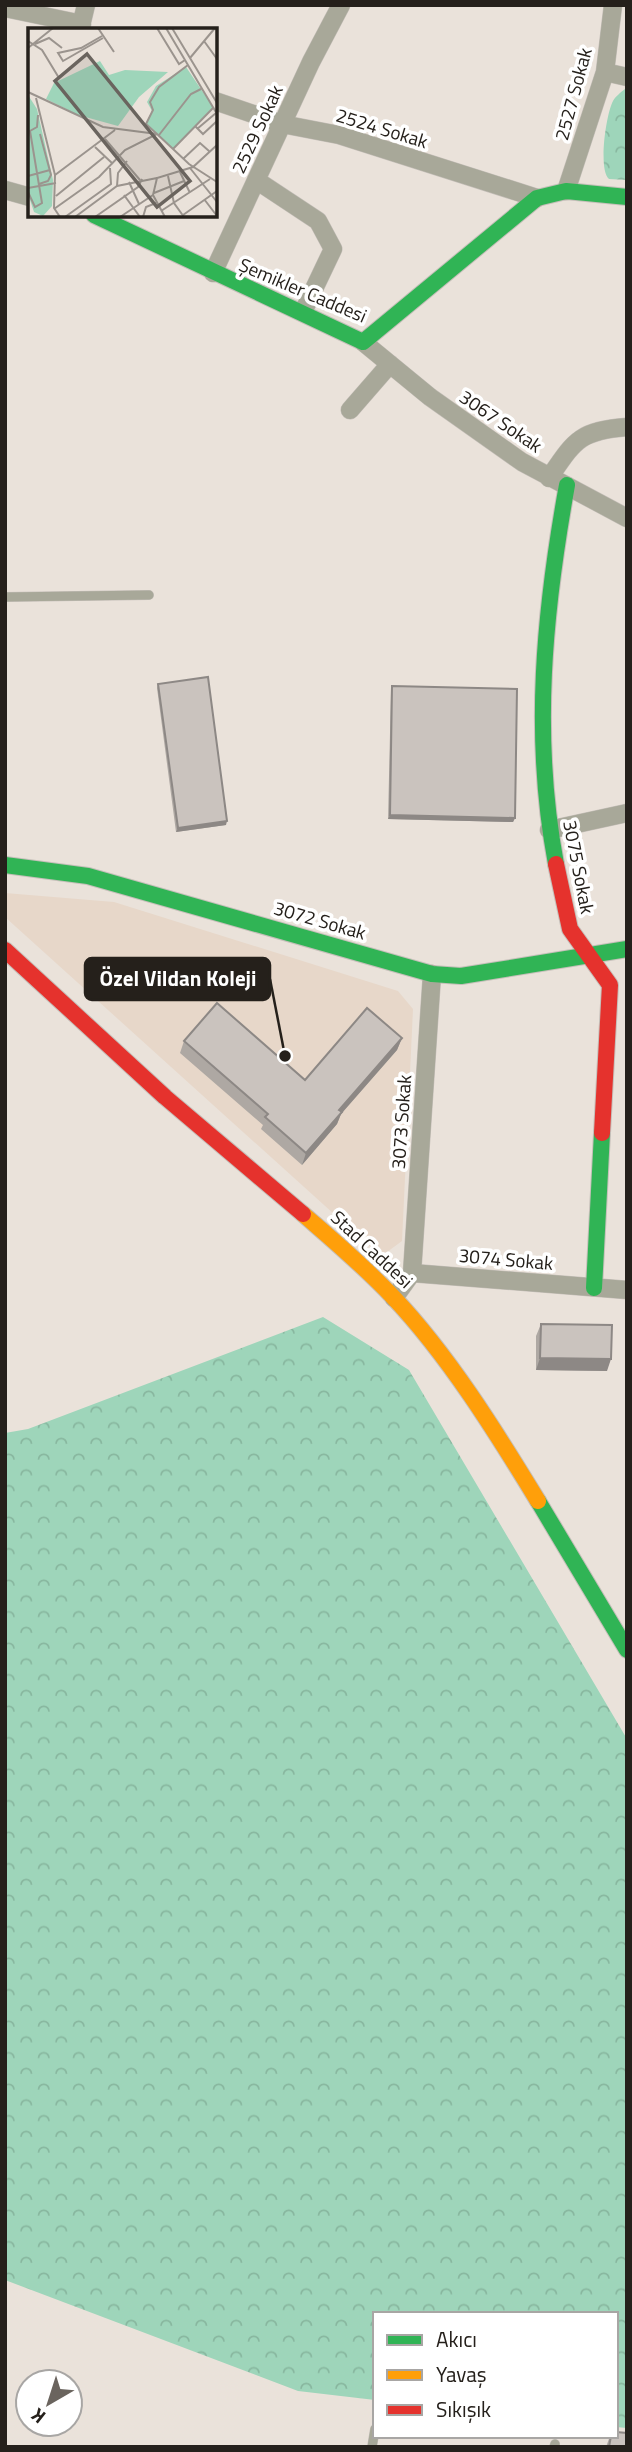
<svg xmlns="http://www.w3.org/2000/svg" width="632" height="2452" font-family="'Titillium Web',sans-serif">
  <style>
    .built { fill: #e7d7c9 }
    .forest { fill: url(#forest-crowns) }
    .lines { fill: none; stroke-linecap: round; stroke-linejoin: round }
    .lane-casing { stroke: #c5bfb9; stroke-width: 10 }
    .street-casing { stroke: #c5bfb9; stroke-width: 19 }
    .fast-casing { stroke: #c5bfb9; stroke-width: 18 }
    .slow-casing { stroke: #c5bfb9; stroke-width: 18 }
    .jam-casing { stroke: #c5bfb9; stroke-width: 18 }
    .lane { stroke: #a8a899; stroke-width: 9 }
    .street { stroke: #a8a899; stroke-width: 18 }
    .fast { stroke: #30b455; stroke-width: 16 }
    .slow { stroke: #ff9f0a; stroke-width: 16 }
    .jam { stroke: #e5322d; stroke-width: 16 }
    .wall { fill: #aea8a3 }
    .shaded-wall { fill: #8d8885 }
    .building { fill: #cac3be; stroke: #8d8885; stroke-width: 2 }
    .labels { text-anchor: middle; stroke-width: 7; stroke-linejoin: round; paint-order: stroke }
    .street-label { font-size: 19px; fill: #25201b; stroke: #fff }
    .inset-road { fill: none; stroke: #9b948e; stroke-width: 2 }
    .view { fill: #6a645e; fill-opacity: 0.15; stroke: #6a645e; stroke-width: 3.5 }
    .inset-edge { fill: none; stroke: #25201b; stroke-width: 3.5 }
    .leader { fill: none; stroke: #25201b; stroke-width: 2.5 }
    .callout-dot { fill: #25201b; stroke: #fff; stroke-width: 2.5 }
    .callout { fill: #25201b; stroke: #25201b; stroke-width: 2.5 }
    .callout-label { font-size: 21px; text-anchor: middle; font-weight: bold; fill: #fff }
  </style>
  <defs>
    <pattern id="forest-crowns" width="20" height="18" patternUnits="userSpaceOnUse" patternTransform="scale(1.75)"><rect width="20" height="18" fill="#9ed5ba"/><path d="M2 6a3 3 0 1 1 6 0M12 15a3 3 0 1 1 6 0" fill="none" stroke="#88b79f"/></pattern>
  </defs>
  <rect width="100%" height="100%" fill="#eae2da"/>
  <path class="built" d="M 5,893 L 114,902 L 398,991 L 413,1009 L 402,1241 L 387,1252 L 376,1252 L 5,917 Z"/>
  <path class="forest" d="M 625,89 L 627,180 L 609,179 C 598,170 606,114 613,101 C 615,97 621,92 625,89 Z
    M 323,1317 L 409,1370 L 627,1739 L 627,2428 L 616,2427 L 616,2314 L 375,2314 L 375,2400 L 298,2391 L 5,2280 L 5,1433 L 28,1429 Z"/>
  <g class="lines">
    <g class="lane-casing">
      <path id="lane" d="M 5,597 L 149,595
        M 372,2447 L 375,2429
        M 554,2447 L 555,2444"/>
    </g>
    <g class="street-casing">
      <path id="street" d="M 5,8 L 82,24
        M 80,30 L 86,5
        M 605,72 L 627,77
        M 215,101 L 282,124 L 339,135 L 537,198
        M 256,180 L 318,221 L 333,249 L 303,312
        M 5,190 L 30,197
        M 566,191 L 605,72 L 613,5
        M 213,273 L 311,62 L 341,5
        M 363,342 L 430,397 L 522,462 L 627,518
        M 350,410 L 390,364
        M 549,478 C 575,440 579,431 627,427
        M 549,830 L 627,813
        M 412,1273 L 432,974
        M 394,1298 L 412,1273 L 627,1290"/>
    </g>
    <g class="fast-casing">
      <path id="fast" d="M 94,215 L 363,342 L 537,198 L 566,191 L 627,197
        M 556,864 C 532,736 544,612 567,485
        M 5,865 L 88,876 L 432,974 L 461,976 L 627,949
        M 594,1288 L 602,1133
        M 538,1501 L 627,1650"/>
    </g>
    <g class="slow-casing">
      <path id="slow" d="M 303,1214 C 334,1241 365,1267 393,1297 C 448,1355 496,1432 538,1501"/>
    </g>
    <g class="jam-casing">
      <path id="jam" d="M 556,864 L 570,929 L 610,985 L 602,1133
        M 5,950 L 165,1097 L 303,1214"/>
    </g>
    <use href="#lane" class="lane"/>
    <use href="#street" class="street"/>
    <use href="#fast" class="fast"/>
    <use href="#slow" class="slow"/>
    <use href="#jam" class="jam"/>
  </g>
  <path class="wall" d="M 158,684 L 226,825 L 176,832 L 157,688 Z
    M 392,686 L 515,818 L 513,822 L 388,819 L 391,690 Z
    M 402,1038 L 397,1050 L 341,1114 L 337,1124 L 302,1165 L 261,1129 L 263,1125 L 180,1053 L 184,1041 L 305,1080 Z
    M 541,1324 L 607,1371 L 536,1370 L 536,1336 Z
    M 610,2436 L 616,2436 L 627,2447 L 606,2447 Z"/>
  <path class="shaded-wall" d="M 390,815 L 515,818 L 513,822 L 388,819 Z
    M 227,821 L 226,825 L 176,832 L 178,828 Z
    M 402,1038 L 397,1050 L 341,1114 L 337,1124 L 302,1165 L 306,1153 L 339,1110 Z
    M 540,1358 L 611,1359 L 607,1371 L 536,1370 Z"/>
  <path class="building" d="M 208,677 L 227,821 L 178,828 L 158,684 Z
    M 392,686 L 517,689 L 515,818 L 390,815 Z
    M 217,1003 L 305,1080 L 367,1008 L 402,1038 L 339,1110 L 342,1112 L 306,1153 L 265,1117 L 268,1114 L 184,1041 Z
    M 541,1324 L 612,1325 L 611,1359 L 540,1358 Z
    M 616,2432 L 627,2433 L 627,2447 L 609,2447 L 611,2436 L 616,2436 Z"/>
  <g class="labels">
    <g class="street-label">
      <text transform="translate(573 94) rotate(-75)" y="7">2527 Sokak</text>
      <text transform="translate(382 128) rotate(17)" y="7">2524 Sokak</text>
      <text transform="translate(257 129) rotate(-65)" y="7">2529 Sokak</text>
      <text transform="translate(303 290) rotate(23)" y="7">Şemikler Caddesi</text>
      <text transform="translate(501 421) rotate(34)" y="7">3067 Sokak</text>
      <text transform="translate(579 867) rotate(79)" y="7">3075 Sokak</text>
      <text transform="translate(320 920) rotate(16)" y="7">3072 Sokak</text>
      <text transform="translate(401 1122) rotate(-86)" y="7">3073 Sokak</text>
      <text transform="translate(372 1249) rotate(43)" y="7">Stad Caddesi</text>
      <text transform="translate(506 1259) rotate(5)" y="7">3074 Sokak</text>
    </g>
  </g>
  <g transform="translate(28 28)">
    <rect width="189" height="189" fill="#eae2da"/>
    <path d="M 158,39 L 185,79 L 145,121 L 118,95 L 124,83 L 119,74 L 128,58 Z" fill="#9ed5ba"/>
    <path d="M 72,33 L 81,47 L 97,42 L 140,44 L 111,69 L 90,98 L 50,87 L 18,71 L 26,55 Z" fill="#9ed5ba"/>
    <path d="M 0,67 L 9,81 L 25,152 L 24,178 L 15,188 L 6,184 L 0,166 Z" fill="#9ed5ba"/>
    <path class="inset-road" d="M 70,0 L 86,24M 129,0 L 151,36 L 157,32M 138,0 L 189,86M 144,0 L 189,75M 74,8 L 53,20 L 30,25 L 35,33 L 75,10M 0,13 L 14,22 L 31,50M 176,13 L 189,31M 7,16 L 21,10 L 34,20M 0,20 L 25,0M 162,30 L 187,0M 0,64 L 75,99 L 129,106 L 161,136 L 189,154M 8,70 L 27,147 L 26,180 L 32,189M 167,98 L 175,106 L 189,93M 169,101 L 188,85M 131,107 L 163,66 L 173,61M 77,111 L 112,152M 67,119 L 85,136M 145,121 L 186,79M 155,131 L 172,115 L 181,123M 162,140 L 189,174M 152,144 L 162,165M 27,147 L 87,102M 0,148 L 22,142M 140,148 L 146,175 L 156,189M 101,154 L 111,176M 11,156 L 20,153 L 23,147 L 12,106M 89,158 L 90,145 L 99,133M 0,160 L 28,155M 0,164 L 7,179 L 14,175 L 2,103 L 9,99 L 10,87M 126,165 L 156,153M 96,167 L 112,189M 125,167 L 137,189M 28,168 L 76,129M 176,171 L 189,188M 26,181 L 71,149 L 97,122 L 129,106 L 118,96 L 125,82 L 122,74 L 131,59 L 160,37M 133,183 L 182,151M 155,187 L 189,163M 37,189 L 83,156 L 82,140M 47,189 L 89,158 L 129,150M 67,189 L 110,159 L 114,151M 92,189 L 125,167 L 129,150 L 165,139 L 189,117M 115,189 L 118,179 L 128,175"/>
    <path class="view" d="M 59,26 L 162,153 L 129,179 L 27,53 Z"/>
    <rect width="189" height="189" class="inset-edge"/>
  </g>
  <path class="leader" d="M285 1056L270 979"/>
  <circle class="callout-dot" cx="285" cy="1056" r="7"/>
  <rect class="callout" x="85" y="958" width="185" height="42" rx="7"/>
  <g class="callout-label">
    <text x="178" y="986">Özel Vildan Koleji</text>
  </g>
  <rect width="632" height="2452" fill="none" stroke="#25201b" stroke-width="14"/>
  <rect x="373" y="2312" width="245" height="126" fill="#ffffff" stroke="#a8a6a4" stroke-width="2"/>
  <rect x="387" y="2335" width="35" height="10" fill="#30b455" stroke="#a8a6a4" stroke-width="2"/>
  <text x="436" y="2347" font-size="21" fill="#25201b">Akıcı</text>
  <rect x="387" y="2370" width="35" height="10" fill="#ff9f0a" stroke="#a8a6a4" stroke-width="2"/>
  <text x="436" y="2382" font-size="21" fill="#25201b">Yavaş</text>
  <rect x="387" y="2405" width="35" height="10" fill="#e5322d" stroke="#a8a6a4" stroke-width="2"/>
  <text x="436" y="2417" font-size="21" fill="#25201b">Sıkışık</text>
  <g transform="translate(49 2403) rotate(219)"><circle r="33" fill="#ffffff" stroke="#a8a6a4" stroke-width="2"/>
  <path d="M0-5L12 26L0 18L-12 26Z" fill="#6a645e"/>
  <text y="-10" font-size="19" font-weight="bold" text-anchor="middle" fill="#25201b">K</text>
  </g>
</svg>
